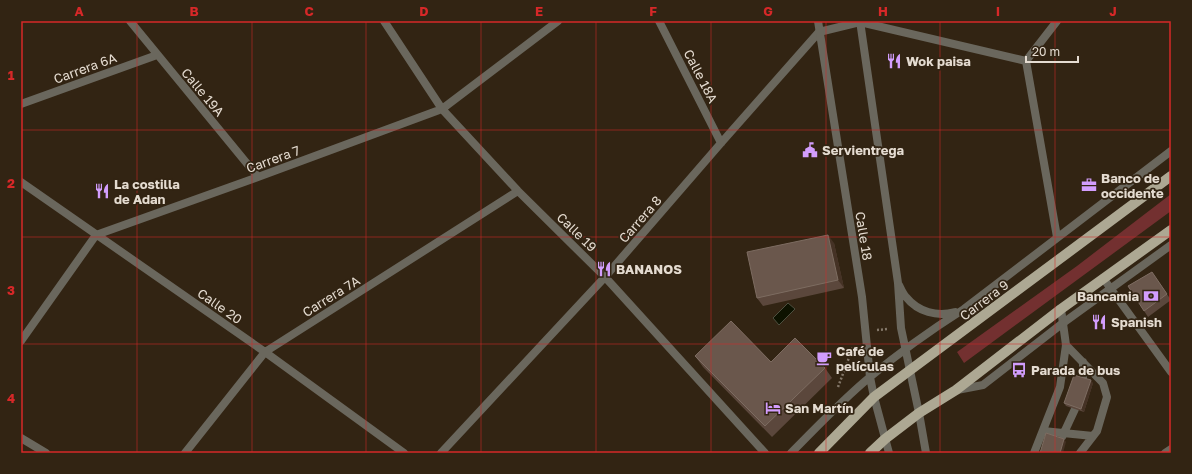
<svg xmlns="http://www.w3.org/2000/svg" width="1192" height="474" font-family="'Golos Text',sans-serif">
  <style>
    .green { fill: #733030 }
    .water { fill: #0d1200; stroke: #4e4f3f }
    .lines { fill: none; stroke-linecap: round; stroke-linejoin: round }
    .path { stroke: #84786a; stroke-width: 2.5; stroke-dasharray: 2 2; stroke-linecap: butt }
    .service { stroke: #6a675d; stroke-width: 8 }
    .minor { stroke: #6a675d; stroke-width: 8 }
    .tertiary { stroke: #6a675d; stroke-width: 8 }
    .primary { stroke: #ada893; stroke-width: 10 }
    .wall { fill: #5b473c }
    .shaded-wall { fill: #453225 }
    .building { fill: #6a574c; stroke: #7d6c61 }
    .grid { fill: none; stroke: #d62828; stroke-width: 1; stroke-opacity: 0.55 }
    .labels { text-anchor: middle; stroke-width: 3.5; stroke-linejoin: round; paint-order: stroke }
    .poi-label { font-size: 13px; font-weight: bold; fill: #e5dcd1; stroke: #322413; text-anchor: start }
    .street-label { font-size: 13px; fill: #e5dcd1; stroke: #322413 }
    .neatline { fill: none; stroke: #d62828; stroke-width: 1.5 }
    .grid-label { font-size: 13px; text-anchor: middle; font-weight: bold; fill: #d62828 }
  </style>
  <rect width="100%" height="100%" fill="#322413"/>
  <path class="green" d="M 1171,194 L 1171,211 L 964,363 L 957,352 L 1077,266 Z"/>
  <path class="water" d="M 788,303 L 795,309 L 779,325 L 773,318 Z"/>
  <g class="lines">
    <path class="path" d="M 877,330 L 888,329
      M 838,387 L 853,347"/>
    <path class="service" d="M 1066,345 L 1103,383 L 1107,397 L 1097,431 L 1080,453
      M 1083,362 L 1083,380
      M 1043,431 L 1093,436
      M 1062,437 L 1075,409
      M 1034,453 L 1060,387 L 1066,345 L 1061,309"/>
    <path class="minor" d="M 130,21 L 258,177
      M 384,21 L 442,109 L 518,191 L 605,277 L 765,453
      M 659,21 L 721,143
      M 1026,61 L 1057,237
      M 1026,61 L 1057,21
      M 21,104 L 157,55
      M 21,182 L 265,352 L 404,453
      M 1103,278 L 1171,372
      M 21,341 L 96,235 L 258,177 L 442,109 L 558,21
      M 957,390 L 983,385 L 1063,323 L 1171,245
      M 21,438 L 46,453
      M 185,453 L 265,352 L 518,191
      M 441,453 L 605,277 L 721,143 L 819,32 L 860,22 L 1026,61
      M 1165,453 L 1171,449"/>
    <path class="tertiary" d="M 818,21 L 862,297 L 870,377 L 874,397 L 889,453
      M 860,21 L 898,283 L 901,328 L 919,413 L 926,453
      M 899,285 C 901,289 903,294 906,297 C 918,312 937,317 955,312
      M 791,453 C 817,427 842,400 870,377 C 900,352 931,330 964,309 L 1171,151"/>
    <path class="primary" d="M 819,453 L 874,397 L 1171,176
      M 870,453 L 885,439 L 919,413 L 956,390 L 1061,309 L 1171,230"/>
  </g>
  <path class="wall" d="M 834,243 L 844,288 L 763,306 L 757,298 Z
    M 1152,272 L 1171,300 L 1148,317 L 1128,286 Z
    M 695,356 L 771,362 L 825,368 L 832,378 L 772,437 L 703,367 Z
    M 1093,383 L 1084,412 L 1066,406 L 1064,403 Z"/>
  <path class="shaded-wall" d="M 828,235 L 834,243 L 844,288 L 838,280 Z
    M 1091,380 L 1093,383 L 1084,412 L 1081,409 Z
    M 1064,439 L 1066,442 L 1063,453 L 1060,453 Z
    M 21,449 L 24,453 L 21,453 Z"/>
  <path class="building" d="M 828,235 L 838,280 L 757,298 L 747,252 Z
    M 1152,272 L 1167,294 L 1144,311 L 1128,286 Z
    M 731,321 L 771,362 L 795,338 L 825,368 L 765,426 L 695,356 Z
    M 1074,375 L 1091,380 L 1081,409 L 1064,403 Z
    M 1046,433 L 1064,439 L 1060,453 L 1040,453 Z"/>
  <path class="grid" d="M 137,21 L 137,453M 252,21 L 252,453M 366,21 L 366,453M 481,21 L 481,453M 596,21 L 596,453M 711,21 L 711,453M 826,21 L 826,453M 940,21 L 940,453M 1055,21 L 1055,453M 21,130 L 1171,130M 21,237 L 1171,237M 21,344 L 1171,344"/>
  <defs>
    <g id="restaurant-bare" transform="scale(1.2)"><path d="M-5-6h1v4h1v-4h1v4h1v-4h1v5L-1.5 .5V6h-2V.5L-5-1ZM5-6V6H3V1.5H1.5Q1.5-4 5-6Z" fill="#d29dfd" stroke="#322413" stroke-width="2.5" paint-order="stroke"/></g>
    <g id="civic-bare" transform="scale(1.2)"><path d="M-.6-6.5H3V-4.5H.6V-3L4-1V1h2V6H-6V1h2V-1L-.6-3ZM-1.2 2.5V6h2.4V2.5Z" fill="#d29dfd" stroke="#322413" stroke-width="2.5" paint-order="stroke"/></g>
    <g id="office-bare" transform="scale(1.2)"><path d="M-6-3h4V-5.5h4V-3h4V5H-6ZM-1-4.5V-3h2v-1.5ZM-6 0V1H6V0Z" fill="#d29dfd" stroke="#322413" stroke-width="2.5" paint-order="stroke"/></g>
    <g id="bank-bare" transform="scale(1.2)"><path d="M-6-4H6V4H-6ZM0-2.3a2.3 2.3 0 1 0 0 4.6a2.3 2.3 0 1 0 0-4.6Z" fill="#d29dfd" stroke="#322413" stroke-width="2.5" paint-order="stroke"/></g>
    <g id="cafe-bare" transform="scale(1.2)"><path d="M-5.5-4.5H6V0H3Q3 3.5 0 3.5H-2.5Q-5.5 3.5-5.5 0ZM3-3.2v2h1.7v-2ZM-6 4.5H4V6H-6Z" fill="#d29dfd" stroke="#322413" stroke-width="2.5" paint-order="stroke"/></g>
    <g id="bus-bare" transform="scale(1.2)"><path d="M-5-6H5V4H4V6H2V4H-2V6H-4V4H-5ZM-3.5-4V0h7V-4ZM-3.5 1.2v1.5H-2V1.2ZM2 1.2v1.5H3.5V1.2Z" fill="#d29dfd" stroke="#322413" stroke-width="2.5" paint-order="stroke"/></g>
    <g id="hotel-bare" transform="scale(1.2)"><path d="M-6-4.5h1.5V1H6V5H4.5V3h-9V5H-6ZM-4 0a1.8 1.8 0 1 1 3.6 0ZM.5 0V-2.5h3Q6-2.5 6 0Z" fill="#d29dfd" stroke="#322413" stroke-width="2.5" paint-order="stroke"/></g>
  </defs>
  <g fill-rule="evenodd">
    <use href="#restaurant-bare" x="894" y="61"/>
    <use href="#civic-bare" x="810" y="150"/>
    <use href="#office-bare" x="1089" y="185"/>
    <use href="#restaurant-bare" x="102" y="191"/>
    <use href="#restaurant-bare" x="604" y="269"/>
    <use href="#bank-bare" x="1151" y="296"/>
    <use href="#restaurant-bare" x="1099" y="322"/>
    <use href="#cafe-bare" x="824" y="358"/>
    <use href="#bus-bare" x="1019" y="370"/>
    <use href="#hotel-bare" x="773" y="408"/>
  </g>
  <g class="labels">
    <g class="poi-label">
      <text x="906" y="66">Wok paisa</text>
      <text x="822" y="155">Servientrega</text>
      <text x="1101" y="183">Banco de<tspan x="1101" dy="15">occidente</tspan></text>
      <text x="114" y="189">La costilla<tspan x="114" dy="15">de Adan</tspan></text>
      <text x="616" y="274">BANANOS</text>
      <text x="1139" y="301" text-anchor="end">Bancamia</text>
      <text x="1111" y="327">Spanish</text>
      <text x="836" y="356">Café de<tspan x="836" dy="15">películas</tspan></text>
      <text x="1031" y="375">Parada de bus</text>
      <text x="785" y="413">San Martín</text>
    </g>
    <g class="street-label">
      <text transform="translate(85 68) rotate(-20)" y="5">Carrera 6A</text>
      <text transform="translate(701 76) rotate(63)" y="5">Calle 18A</text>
      <text transform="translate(203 92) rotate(50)" y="5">Calle 19A</text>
      <text transform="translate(273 159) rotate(-20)" y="5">Carrera 7</text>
      <text transform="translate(640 219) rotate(-49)" y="5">Carrera 8</text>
      <text transform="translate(577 232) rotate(44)" y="5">Calle 19</text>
      <text transform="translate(864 236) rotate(81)" y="5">Calle 18</text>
      <text transform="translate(331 296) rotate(-32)" y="5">Carrera 7A</text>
      <text transform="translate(984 300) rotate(-37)" y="5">Carrera 9</text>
      <text transform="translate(220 306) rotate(35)" y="5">Calle 20</text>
    </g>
  </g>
  <rect width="1192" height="474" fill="none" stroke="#322413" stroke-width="44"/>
  <path d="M1026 56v6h52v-6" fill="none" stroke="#e5dcd1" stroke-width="2"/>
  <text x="1032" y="56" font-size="12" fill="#e5dcd1" stroke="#322413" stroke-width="3" paint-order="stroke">20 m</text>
  <rect x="22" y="22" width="1148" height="430" class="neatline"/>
  <g class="grid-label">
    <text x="79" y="16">A</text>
    <text x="194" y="16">B</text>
    <text x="309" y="16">C</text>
    <text x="424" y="16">D</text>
    <text x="539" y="16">E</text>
    <text x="653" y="16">F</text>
    <text x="768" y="16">G</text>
    <text x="883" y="16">H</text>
    <text x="998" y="16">I</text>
    <text x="1113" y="16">J</text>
    <text x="11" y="80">1</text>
    <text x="11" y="188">2</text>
    <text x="11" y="295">3</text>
    <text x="11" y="403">4</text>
  </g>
</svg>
